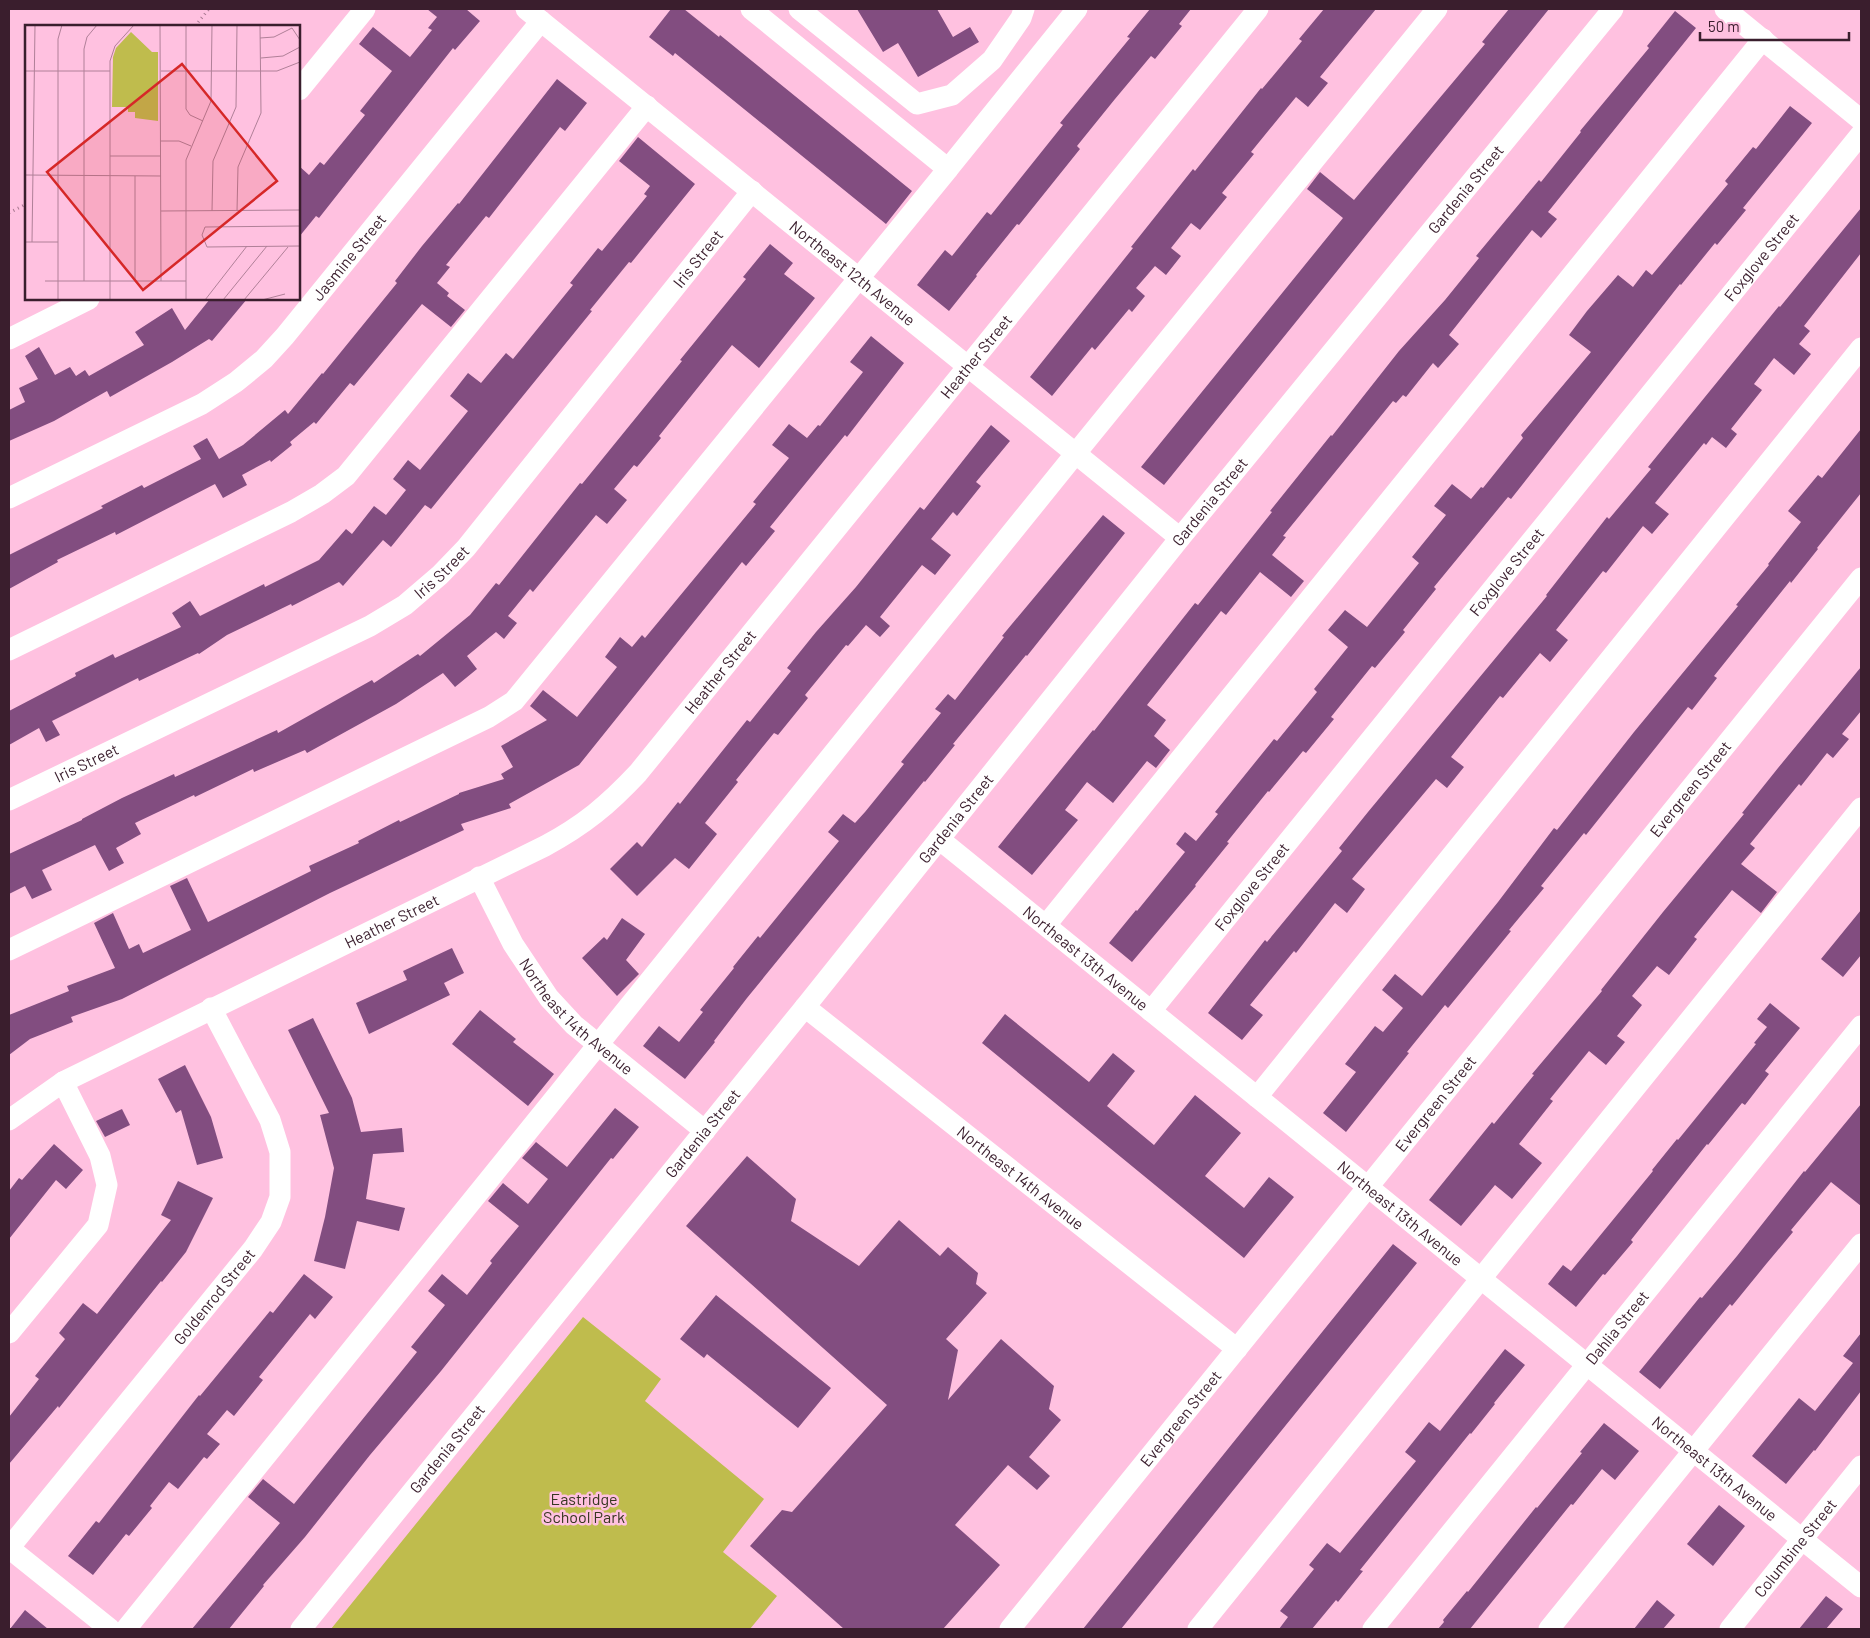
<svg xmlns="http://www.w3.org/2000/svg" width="1870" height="1638" font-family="Barlow,sans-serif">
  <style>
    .green { fill: #bfbc4d }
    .building { fill: #824d80 }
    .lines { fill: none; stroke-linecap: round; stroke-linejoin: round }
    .path { stroke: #a77890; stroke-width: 3; stroke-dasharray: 1 4; stroke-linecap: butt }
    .minor { stroke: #fff; stroke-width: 21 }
    .labels { text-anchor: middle; stroke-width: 5; stroke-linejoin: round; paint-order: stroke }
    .street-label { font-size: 16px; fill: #3a1e2d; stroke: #ffc1e0 }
    .park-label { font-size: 16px; fill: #373720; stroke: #ffc1e0 }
    .inset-road { fill: none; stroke: #b08098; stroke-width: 1 }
    .view { fill: #d62828; fill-opacity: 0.15; stroke: #d62828; stroke-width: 2.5 }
    .inset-edge { fill: none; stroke: #3a1e2d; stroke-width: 2.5 }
  </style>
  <rect width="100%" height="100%" fill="#ffc1e0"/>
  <path class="green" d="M 583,1317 L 661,1379 L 645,1401 L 764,1499 L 723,1552 L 777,1596 L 750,1629 L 331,1629 Z"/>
  <path class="building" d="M 427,9 L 466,9 L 480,21 L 455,50 L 453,48 L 319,218 L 316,216 L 299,237 L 299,166 L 309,175 L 320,162 L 324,165 L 365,115 L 360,111 L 392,71 L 359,44 L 373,27 L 410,57 L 432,30 L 428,28 L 437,17 Z
    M 671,9 L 684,9 L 719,37 L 720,35 L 912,191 L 886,224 L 675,53 L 673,56 L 649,37 Z
    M 857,9 L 937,9 L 953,37 L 970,27 L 979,42 L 918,77 L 898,43 L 883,52 Z
    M 1150,9 L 1191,9 L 1179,24 L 1182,26 L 1155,59 L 1151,56 L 1115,99 L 1077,146 L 1080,149 L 1019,225 L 1017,224 L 976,275 L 977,276 L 949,311 L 917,285 L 945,250 L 952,256 L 987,212 L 991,215 L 1063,125 L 1060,123 L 1130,38 L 1127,37 Z
    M 1324,9 L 1376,9 L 1320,77 L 1328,83 L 1308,107 L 1296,97 L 1251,152 L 1254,154 L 1222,193 L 1227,197 L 1200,230 L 1191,223 L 1171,248 L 1181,256 L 1166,275 L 1155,266 L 1136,288 L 1145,296 L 1132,312 L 1129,309 L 1095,350 L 1092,347 L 1052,396 L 1030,377 L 1133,248 L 1131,247 L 1166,203 L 1193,169 L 1195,171 L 1261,88 L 1262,89 L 1302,41 L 1299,39 Z
    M 1509,9 L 1549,9 L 1164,485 L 1141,467 L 1343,218 L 1307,189 L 1320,172 L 1354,200 L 1485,44 L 1482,42 Z
    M 1675,11 L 1696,28 L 1548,212 L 1557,219 L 1541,238 L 1532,230 L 1449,335 L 1459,344 L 1438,368 L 1433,363 L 1406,397 L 1403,395 L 1396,403 L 1393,401 L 1283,536 L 1286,537 L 1272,555 L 1304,581 L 1291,597 L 1260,572 L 1226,615 L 1221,611 L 1147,705 L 1166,720 L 1154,736 L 1170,750 L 1156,768 L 1147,761 L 1113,803 L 1087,782 L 1065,810 L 1078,820 L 1032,875 L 998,847 L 1093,730 L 1094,731 L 1195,603 L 1198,605 L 1272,512 L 1270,511 L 1331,435 L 1332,436 L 1399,351 L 1445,300 L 1479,258 L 1476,256 L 1539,180 L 1541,182 L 1581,132 L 1580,131 L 1649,48 L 1647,46 Z
    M 557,79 L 587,103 L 565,131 L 560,127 L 489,218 L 486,216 L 446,265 L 450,267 L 437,283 L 449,293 L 447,296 L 465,310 L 451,327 L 422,304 L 354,386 L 350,383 L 316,424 L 314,422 L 290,442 L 292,445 L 271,462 L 270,460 L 242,475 L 247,485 L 223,498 L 215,484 L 116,535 L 115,532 L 57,560 L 58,562 L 9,589 L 9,555 L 103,508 L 101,506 L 142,485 L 144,488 L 201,459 L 193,446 L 207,438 L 219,459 L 243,445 L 285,410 L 288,414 L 322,373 L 323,374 L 397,283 L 395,281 L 422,246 L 458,203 L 459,204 Z
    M 1790,106 L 1812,123 L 1743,208 L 1746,210 L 1717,245 L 1715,243 L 1681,285 L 1680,284 L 1511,499 L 1508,497 L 1434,587 L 1436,589 L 1403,630 L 1405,632 L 1375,668 L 1372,666 L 1331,717 L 1334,719 L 1306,753 L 1303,751 L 1269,792 L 1268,791 L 1227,842 L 1229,843 L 1195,885 L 1196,886 L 1132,962 L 1109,943 L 1136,910 L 1137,911 L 1185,852 L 1176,844 L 1185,832 L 1196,841 L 1218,814 L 1215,812 L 1274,739 L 1277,741 L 1317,692 L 1314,689 L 1348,647 L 1328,630 L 1345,610 L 1367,627 L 1419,563 L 1412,557 L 1446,515 L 1434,506 L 1452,484 L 1471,499 L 1481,487 L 1483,488 L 1523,438 L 1521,435 L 1591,352 L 1569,335 L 1587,311 L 1618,275 L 1633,287 L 1646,270 L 1652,275 L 1728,184 L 1725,181 L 1753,147 L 1756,149 Z
    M 638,137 L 695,184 L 631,263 L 629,262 L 590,310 L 592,311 L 431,509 L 425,505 L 391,547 L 383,540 L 343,586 L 339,582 L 292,606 L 291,604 L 227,635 L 199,654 L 198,653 L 139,681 L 138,678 L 52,721 L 60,735 L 46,742 L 39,728 L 9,745 L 9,711 L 76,676 L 75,673 L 113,654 L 115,658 L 181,627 L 172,613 L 190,601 L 200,616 L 264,584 L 265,587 L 319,560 L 346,529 L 352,534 L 374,506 L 386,515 L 406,490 L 393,479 L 408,460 L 420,470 L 468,411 L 450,396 L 468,373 L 481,383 L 506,353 L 513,359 L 573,285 L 570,283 L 598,248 L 602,251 L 647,196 L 644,194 L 650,186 L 619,161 Z
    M 1861,208 L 1861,253 L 1804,326 L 1810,331 L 1799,344 L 1811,354 L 1794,375 L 1774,358 L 1754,384 L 1762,390 L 1731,429 L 1737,434 L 1726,448 L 1712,437 L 1706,445 L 1704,443 L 1655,503 L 1669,514 L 1652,534 L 1643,526 L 1606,573 L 1603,571 L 1556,630 L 1568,640 L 1550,662 L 1540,653 L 1503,698 L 1500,696 L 1451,757 L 1464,767 L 1447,788 L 1436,779 L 1352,879 L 1365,889 L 1347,913 L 1335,903 L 1296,953 L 1294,951 L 1250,1005 L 1263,1015 L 1242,1040 L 1208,1013 L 1265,940 L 1267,942 L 1342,851 L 1339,848 L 1368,812 L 1547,596 L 1546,595 L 1607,517 L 1609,519 L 1651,469 L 1648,467 L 1779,306 L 1780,307 Z
    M 770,244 L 793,263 L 784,274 L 815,298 L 759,368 L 732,345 L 659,436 L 661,438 L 637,467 L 634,465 L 614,489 L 627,500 L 607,524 L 596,515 L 533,592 L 530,589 L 508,616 L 517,623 L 504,639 L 496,632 L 467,656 L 477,669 L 455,687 L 443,673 L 396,704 L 307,753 L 305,750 L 254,772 L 253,769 L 195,797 L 194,795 L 135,823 L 141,834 L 116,848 L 124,863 L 109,871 L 95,845 L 42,870 L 52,890 L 32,899 L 25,886 L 9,894 L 9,854 L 82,820 L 82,819 L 122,798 L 174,774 L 175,777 L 277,730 L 278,733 L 372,680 L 374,683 L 418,654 L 420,656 L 470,615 L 496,583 L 499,585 L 580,483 L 582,484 L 682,361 L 680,360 L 746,279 L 743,277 Z
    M 210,299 L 247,299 L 212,341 L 209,339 L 172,362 L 110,397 L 107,391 L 54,421 L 9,441 L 9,410 L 25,402 L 19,388 L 38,379 L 25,356 L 39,347 L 55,375 L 70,367 L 76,376 L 85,370 L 89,376 L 144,345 L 135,332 L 172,308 L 185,330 Z
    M 871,336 L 904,363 L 847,437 L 845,435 L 770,527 L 775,531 L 746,566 L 742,562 L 579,765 L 509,804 L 511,808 L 461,824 L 464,830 L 330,893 L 122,999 L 71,1017 L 73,1022 L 30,1039 L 9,1055 L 9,1015 L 69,991 L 67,986 L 115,968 L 94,923 L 113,913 L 129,949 L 139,944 L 143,953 L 191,930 L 170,886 L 187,878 L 208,922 L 311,871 L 309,866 L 359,843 L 358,841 L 399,820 L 400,822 L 459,794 L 459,793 L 504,779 L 501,774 L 513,767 L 501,746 L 547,720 L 530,706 L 543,690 L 577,717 L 617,667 L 605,657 L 620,637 L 632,647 L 642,635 L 645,638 L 756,504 L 753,502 L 789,458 L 772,445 L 789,424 L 807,438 L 818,425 L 820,426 L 863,372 L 850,362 Z
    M 991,425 L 1010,441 L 976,482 L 981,486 L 957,516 L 953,512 L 931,539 L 951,555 L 935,575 L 922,565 L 880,617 L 890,626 L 880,637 L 866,625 L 848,646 L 846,645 L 805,695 L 808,698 L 778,735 L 774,733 L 736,780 L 738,782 L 705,823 L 717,834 L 689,869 L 675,858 L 637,896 L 610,869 L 637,842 L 642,847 L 678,802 L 680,804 L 747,720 L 750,722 L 791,671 L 787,668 L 816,632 L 856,587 L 920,507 L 924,510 Z
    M 1861,429 L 1861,493 L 1817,548 L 1818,549 L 1791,583 L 1790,581 L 1714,676 L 1717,678 L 1692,710 L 1688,707 L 1586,835 L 1584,833 L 1541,886 L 1544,888 L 1509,930 L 1511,931 L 1448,1008 L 1445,1005 L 1407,1052 L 1409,1053 L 1346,1132 L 1323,1113 L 1356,1072 L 1345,1064 L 1375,1026 L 1383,1032 L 1403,1008 L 1382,990 L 1395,974 L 1422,996 L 1498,902 L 1554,828 L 1557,830 L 1634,732 L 1738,606 L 1736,605 L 1769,565 L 1768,564 L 1801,522 L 1788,511 L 1818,475 L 1822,478 Z
    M 1103,515 L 1125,533 L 1027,656 L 1026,655 L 953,744 L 955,745 L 925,782 L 924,781 L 747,998 L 714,1041 L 715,1042 L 685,1079 L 643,1046 L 659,1026 L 679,1042 L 703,1012 L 700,1010 L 734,968 L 733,967 L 758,936 L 760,938 L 839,841 L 828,832 L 843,814 L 855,823 L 865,812 L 904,764 L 901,762 L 941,713 L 935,709 L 948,694 L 955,700 L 1004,637 L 1002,636 Z
    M 1861,667 L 1861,711 L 1842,734 L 1849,739 L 1833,758 L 1827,753 L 1801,786 L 1799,784 L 1750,844 L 1755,848 L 1741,864 L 1777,892 L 1761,913 L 1732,890 L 1694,937 L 1697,939 L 1669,975 L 1657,966 L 1632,996 L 1642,1005 L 1617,1036 L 1625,1042 L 1606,1065 L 1589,1051 L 1550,1099 L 1553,1101 L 1519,1144 L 1542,1163 L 1512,1199 L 1495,1185 L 1461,1226 L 1429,1200 L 1492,1122 L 1494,1124 L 1534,1075 L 1532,1074 L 1602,991 L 1601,990 L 1663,912 L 1744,814 L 1742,813 L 1778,768 Z
    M 1861,910 L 1861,955 L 1843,977 L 1821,959 Z
    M 622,918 L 645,934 L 626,960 L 639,974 L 617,996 L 582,958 L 604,937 L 607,940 Z
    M 452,948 L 464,973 L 444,983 L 450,995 L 369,1034 L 356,1003 L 407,980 L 403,971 Z
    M 1770,1003 L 1800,1028 L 1765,1071 L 1769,1074 L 1745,1105 L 1742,1103 L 1708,1145 L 1707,1144 L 1631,1240 L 1633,1242 L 1605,1275 L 1603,1274 L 1576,1307 L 1548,1284 L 1563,1265 L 1571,1271 L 1653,1171 L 1652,1170 L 1677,1139 L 1678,1140 L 1756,1044 L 1754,1043 L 1767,1027 L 1757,1019 Z
    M 480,1010 L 516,1039 L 513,1042 L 554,1074 L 528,1106 L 452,1044 Z
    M 1005,1014 L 1089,1082 L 1113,1053 L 1135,1071 L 1107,1106 L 1154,1145 L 1195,1095 L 1241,1133 L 1205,1176 L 1244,1208 L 1269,1177 L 1294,1197 L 1244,1258 L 982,1043 Z
    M 313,1018 L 352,1098 L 361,1132 L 402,1128 L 404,1152 L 373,1154 L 366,1199 L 405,1208 L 399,1231 L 357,1221 L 345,1269 L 314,1261 L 325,1217 L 334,1168 L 320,1115 L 329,1113 L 288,1030 Z
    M 185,1065 L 211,1117 L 223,1158 L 197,1165 L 181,1110 L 176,1113 L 158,1079 Z
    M 1861,1104 L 1861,1206 L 1831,1182 L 1791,1230 L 1793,1232 L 1767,1263 L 1732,1306 L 1730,1304 L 1660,1389 L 1639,1372 L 1700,1297 L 1702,1298 L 1737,1256 L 1804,1171 L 1805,1172 Z
    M 615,1108 L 639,1127 L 613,1159 L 611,1158 L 441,1371 L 370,1455 L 305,1537 L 263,1585 L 264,1586 L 229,1629 L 192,1629 L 280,1523 L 248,1497 L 263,1479 L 294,1504 L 417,1352 L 411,1347 L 445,1305 L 428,1291 L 442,1274 L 467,1295 L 492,1263 L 490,1261 L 519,1226 L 488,1201 L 503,1183 L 528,1204 L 548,1179 L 522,1158 L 536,1142 L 567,1167 Z
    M 122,1109 L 130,1125 L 105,1137 L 96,1121 Z
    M 54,1144 L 83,1170 L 66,1189 L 56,1180 L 9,1239 L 9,1191 L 19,1178 L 22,1180 Z
    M 747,1156 L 796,1199 L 791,1221 L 859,1266 L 899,1220 L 940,1256 L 948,1247 L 978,1273 L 976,1284 L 987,1293 L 946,1339 L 958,1350 L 948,1400 L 1001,1339 L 1054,1386 L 1049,1409 L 1061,1420 L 1029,1457 L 1050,1476 L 1037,1490 L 1008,1465 L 955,1525 L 1000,1565 L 943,1629 L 844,1629 L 750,1546 L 782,1510 L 792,1512 L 887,1405 L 686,1226 Z
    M 178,1181 L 213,1198 L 186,1252 L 162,1282 L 161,1281 L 59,1408 L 58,1406 L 9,1464 L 9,1417 L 39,1379 L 35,1376 L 65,1339 L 59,1333 L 83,1303 L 97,1314 L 171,1220 L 161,1215 Z
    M 1393,1244 L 1417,1263 L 1121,1629 L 1083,1629 Z
    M 304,1274 L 333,1297 L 315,1319 L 310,1314 L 259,1377 L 263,1380 L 234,1416 L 227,1410 L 207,1434 L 220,1444 L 207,1459 L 204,1457 L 178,1489 L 169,1482 L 150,1506 L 152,1508 L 129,1536 L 126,1534 L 93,1575 L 68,1556 L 96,1521 L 99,1523 L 199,1395 L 200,1396 L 270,1311 L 273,1313 Z
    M 716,1295 L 831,1388 L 798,1428 L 707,1354 L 704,1358 L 680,1339 Z
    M 1861,1333 L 1861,1391 L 1815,1451 L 1814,1450 L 1786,1484 L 1752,1456 L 1799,1398 L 1815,1411 L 1853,1363 L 1843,1356 Z
    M 1505,1349 L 1525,1365 L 1494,1403 L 1495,1404 L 1471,1434 L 1470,1433 L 1360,1570 L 1363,1571 L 1338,1602 L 1336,1600 L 1312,1629 L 1279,1629 L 1288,1617 L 1280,1611 L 1314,1569 L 1309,1565 L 1327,1543 L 1340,1553 L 1416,1461 L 1405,1452 L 1429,1422 L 1440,1431 Z
    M 1604,1423 L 1639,1451 L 1615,1480 L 1602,1469 L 1573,1505 L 1571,1504 L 1470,1629 L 1438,1629 L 1444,1622 L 1443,1620 L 1467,1591 L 1468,1592 L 1536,1507 L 1537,1508 L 1582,1453 L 1580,1452 Z
    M 1719,1505 L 1745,1526 L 1713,1566 L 1687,1544 Z
    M 1826,1596 L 1843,1609 L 1826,1629 L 1799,1629 Z
    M 1657,1600 L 1675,1615 L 1663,1629 L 1634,1629 Z
    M 25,1610 L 48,1629 L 10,1629 Z"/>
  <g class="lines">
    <path class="path" d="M 195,26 L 209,9
      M 9,213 L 26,204"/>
    <g class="minor">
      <path id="s1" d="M 526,9 L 1180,538"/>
      <path d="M 799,9 L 917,104 L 952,95 L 992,60 L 1021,18 L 1024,9"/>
      <path d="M 1725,9 L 1861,120"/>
      <path d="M 299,90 L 365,9"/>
      <path d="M 948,169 L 1077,9"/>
      <path d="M 9,339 L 89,299"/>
      <path id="s2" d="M 9,498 L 202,404 L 236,382 L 264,359 L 285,336 L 541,21"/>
      <path d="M 9,650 L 291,512 L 322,494 L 346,476 L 647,106"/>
      <path id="s3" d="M 9,800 L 370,626 L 405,605 L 440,575 L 466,548 L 752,191"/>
      <path id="s4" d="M 939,839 L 1861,1587"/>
      <path id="s5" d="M 479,877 L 513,944 L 549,998 L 574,1025 L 705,1131"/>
      <path d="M 1046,925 L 1763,39"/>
      <path d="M 9,950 L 489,717 L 514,701 L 948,169 L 751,9"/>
      <path id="s6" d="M 805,1007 L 1237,1349"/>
      <path id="s7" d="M 1151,1011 L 1861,134"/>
      <path d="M 1257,1097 L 1861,348"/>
      <path id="s8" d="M 9,1120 L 63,1082 L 545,846 C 584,825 608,805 638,773 L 1258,9"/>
      <path d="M 9,1333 L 98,1225 L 107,1185 L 100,1156 L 63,1082"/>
      <path id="s9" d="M 110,1629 L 9,1548 L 253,1249 L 271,1222 L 280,1197 L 280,1152 L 270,1120 L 211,1008"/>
      <path d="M 126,1629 L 1076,453 L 1437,9"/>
      <path id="s10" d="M 301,1629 L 805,1007 L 1180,538 L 1613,9"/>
      <path id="s11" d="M 1010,1629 L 1861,578"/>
      <path d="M 1198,1629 L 1861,808"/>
      <path id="s12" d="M 1373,1629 L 1861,1026"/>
      <path d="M 1549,1629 L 1861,1244"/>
      <path id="s13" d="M 1730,1629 L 1861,1466"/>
    </g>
  </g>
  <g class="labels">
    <g class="street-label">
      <text dy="6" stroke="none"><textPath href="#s10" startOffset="1852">Gardenia Street</textPath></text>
      <text dy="6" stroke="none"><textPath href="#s2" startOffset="424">Jasmine Street</textPath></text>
      <text dy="6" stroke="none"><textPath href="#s7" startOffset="970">Foxglove Street</textPath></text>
      <text dy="6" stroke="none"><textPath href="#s3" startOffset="896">Iris Street</textPath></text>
      <text dy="6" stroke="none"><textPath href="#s1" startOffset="420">Northeast 12th Avenue</textPath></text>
      <text dy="6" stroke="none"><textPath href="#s8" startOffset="1258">Heather Street</textPath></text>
      <text dy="6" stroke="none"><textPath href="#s10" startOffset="1448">Gardenia Street</textPath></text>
      <text dy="6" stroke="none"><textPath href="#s3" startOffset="491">Iris Street</textPath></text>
      <text dy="6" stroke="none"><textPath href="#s7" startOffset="565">Foxglove Street</textPath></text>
      <text dy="6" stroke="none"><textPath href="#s8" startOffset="852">Heather Street</textPath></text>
      <text dy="6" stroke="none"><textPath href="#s3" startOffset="86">Iris Street</textPath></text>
      <text dy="6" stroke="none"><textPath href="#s11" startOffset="1081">Evergreen Street</textPath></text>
      <text dy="6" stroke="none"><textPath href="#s10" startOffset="1042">Gardenia Street</textPath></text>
      <text dy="6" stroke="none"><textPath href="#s7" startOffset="160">Foxglove Street</textPath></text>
      <text dy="6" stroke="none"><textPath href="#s8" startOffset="432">Heather Street</textPath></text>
      <text dy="6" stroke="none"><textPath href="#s4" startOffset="189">Northeast 13th Avenue</textPath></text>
      <text dy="6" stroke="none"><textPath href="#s5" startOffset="172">Northeast 14th Avenue</textPath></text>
      <text dy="6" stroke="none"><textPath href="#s11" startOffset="676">Evergreen Street</textPath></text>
      <text dy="6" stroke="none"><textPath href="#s10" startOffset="638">Gardenia Street</textPath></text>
      <text dy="6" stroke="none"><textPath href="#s6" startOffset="275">Northeast 14th Avenue</textPath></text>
      <text dy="6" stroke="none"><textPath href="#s4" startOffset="594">Northeast 13th Avenue</textPath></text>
      <text dy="6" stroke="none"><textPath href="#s9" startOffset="454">Goldenrod Street</textPath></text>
      <text dy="6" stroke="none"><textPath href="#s12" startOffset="388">Dahlia Street</textPath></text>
      <text dy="6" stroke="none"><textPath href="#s11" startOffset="271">Evergreen Street</textPath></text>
      <text dy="6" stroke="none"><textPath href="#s10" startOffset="232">Gardenia Street</textPath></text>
      <text dy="6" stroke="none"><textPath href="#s4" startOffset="999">Northeast 13th Avenue</textPath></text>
      <text dy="6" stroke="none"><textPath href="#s13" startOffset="104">Columbine Street</textPath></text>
    </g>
    <g class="park-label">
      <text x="584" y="1505">Eastridge<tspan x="584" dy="18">School Park</tspan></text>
    </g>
  </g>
  <g transform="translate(25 25)">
    <rect width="275" height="275" fill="#ffc1e0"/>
    <path d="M 106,7 L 127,27 L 133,27 L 133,96 L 110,93 L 110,87 L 103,87 L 103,82 L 87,82 L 88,32 L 91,23 Z" fill="#bfbc4d"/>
    <path class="inset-road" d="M 135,0 L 136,256M 161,0 L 161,84 L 165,90 L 178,96M 235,13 L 249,12 L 267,3 L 275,15M 236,33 L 258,31 L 275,22M 0,46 L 85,46M 136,46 L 252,46 L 275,37M 135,116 L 154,116 L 166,121M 85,131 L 135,131M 0,150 L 136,151M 110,151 L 110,256M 136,186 L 275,185M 187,186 L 188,136 L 211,82 L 212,0M 212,186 L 213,142 L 236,88 L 235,0M 275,201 L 180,202 L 177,210 L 182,222 L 275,221M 0,217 L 33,217M 7,217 L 10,0M 20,256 L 161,256M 59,256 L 59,24 L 62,12 L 72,0M 33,275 L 33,14 L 37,0M 85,275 L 85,36 L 90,21 L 109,0M 161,275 L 161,135 L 186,76 L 187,0M 180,275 L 222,221M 198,275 L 242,221M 219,275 L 263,222M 237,275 L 260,269"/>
    <path class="view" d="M 157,39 L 252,156 L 118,265 L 22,147 Z"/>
    <rect width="275" height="275" class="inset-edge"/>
  </g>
  <rect width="1870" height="1638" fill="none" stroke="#3a1e2d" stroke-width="20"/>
  <path d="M1700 32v8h149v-8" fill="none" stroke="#3a1e2d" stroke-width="2.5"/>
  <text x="1708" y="32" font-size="15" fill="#3a1e2d" stroke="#ffc1e0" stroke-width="4" paint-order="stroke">50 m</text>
</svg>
